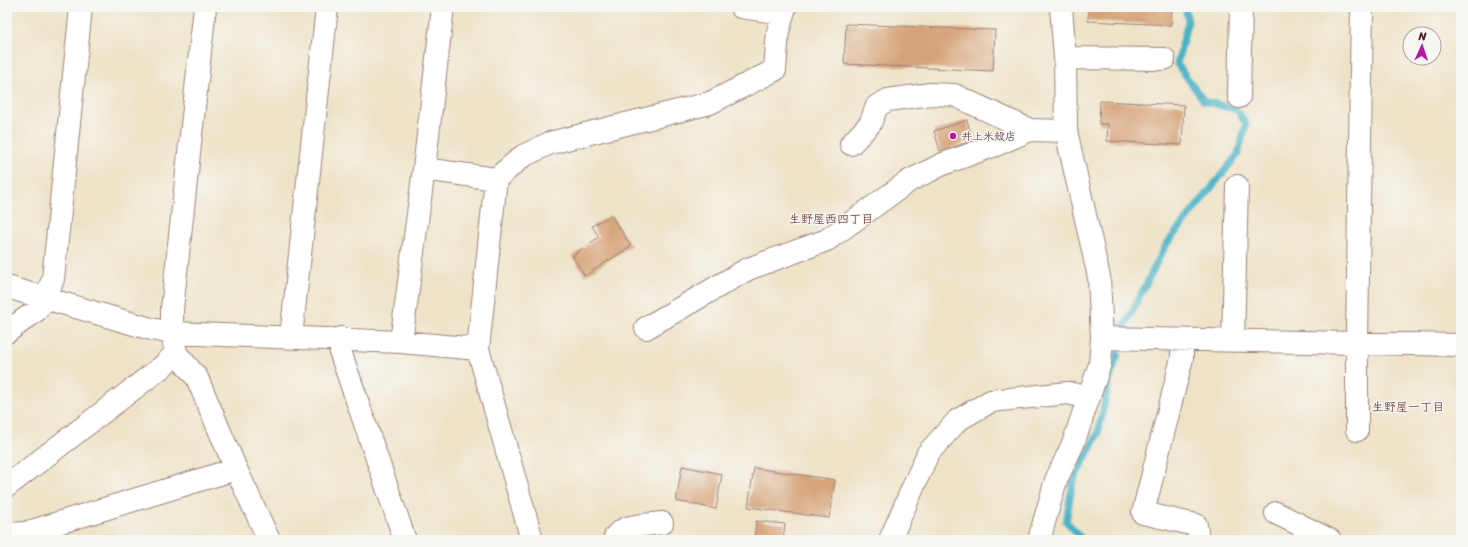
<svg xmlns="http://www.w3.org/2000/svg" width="1468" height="547" font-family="Sriracha,'Klee One',sans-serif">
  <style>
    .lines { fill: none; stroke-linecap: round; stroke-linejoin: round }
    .stream { stroke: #49b3c7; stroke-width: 7 }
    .building { fill: #d6a176 }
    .minor-casing { stroke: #9c8179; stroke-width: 24 }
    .minor { stroke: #fff; stroke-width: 22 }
    .poi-dot { fill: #b5179e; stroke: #f6f6f2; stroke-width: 1.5 }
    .labels { text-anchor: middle; stroke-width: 3; stroke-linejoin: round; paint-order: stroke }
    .poi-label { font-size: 11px; fill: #4a1f2b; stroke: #f6f6f2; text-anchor: start }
    .neighbourhood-label { font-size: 12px; font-weight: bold; fill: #7b4c45; stroke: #f6f6f2 }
  </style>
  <rect width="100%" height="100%" fill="#f6f6f2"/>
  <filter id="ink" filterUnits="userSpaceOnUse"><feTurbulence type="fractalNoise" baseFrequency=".025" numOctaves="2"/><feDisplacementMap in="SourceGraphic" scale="8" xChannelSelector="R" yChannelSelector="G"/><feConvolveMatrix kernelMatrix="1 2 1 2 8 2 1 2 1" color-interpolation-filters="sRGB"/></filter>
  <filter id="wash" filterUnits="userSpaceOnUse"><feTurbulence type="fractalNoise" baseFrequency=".012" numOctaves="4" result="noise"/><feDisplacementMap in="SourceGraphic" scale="16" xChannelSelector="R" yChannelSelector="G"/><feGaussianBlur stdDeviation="0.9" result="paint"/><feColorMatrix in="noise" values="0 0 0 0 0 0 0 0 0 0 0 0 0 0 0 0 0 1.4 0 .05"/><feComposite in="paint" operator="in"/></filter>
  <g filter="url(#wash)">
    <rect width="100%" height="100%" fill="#eee3c7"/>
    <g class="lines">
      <path class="stream" d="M 1125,325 L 1166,245 L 1238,154 L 1246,124 L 1237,110 L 1204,101 L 1177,64 L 1188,21 L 1185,7
        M 1083,540 L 1066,521 L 1073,481 L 1098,434 L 1109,382 L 1118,354"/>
    </g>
    <g id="blocks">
      <path class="building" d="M 1089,7 L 1172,7 L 1171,25 L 1088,21 Z
        M 846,24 L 995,30 L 993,71 L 844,64 Z
        M 1100,101 L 1184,105 L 1182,145 L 1107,141 L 1108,124 L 1099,124 Z
        M 967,120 L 973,141 L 940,151 L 934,131 Z
        M 611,215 L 631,246 L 585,276 L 572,256 L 599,237 L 592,226 Z
        M 682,466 L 722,474 L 716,509 L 676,501 Z
        M 754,468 L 835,480 L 829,518 L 748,507 Z
        M 756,521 L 785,524 L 783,540 L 754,540 Z"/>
    </g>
  </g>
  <g filter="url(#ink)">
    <use href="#blocks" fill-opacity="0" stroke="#9c8179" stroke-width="1"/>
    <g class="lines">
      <g class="minor-casing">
        <path id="minor" d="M 205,7 L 172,309 L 172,333 L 176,353 L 197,378 L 236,469 L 269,540
          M 741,7 L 782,13
          M 1065,58 L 1164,59
          M 1239,97 L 1241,7
          M 851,144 L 870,124 L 877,106 L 888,100 L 931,94 L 954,95 L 1030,130
          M 424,169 L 496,179
          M 7,287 L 151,329 L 172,333 L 401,342 L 424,169 L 443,7
          M 646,328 L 748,269 L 827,240 L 909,181 L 943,164 L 996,145 L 1030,130 L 1066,131
          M 7,332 L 37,310 L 46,297 L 53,279 L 81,7
          M 291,337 L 327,7
          M 341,338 L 341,354 L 405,540
          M 1102,338 L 1461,345
          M 1182,340 L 1182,358 L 1143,513 L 1196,525 L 1198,540
          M 1233,341 L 1237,186
          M 401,342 L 478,349 L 496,179 L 523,156 L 550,143 L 710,103 L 775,70 L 778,32 L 785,7
          M 478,349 L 532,540
          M 1357,430 L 1357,342 L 1362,7
          M 7,486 L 163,366 L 176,353
          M 1276,513 L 1330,540
          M 7,534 L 25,533 L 236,469
          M 614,540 C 618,524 648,525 662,523
          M 890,540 L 928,453 L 958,420 L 991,401 L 1068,393 L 1089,398
          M 1039,540 L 1056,480 L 1073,444 L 1100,364 L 1102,338 L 1099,277 L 1066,131 L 1065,58 L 1061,7"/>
      </g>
      <use href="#minor" class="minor"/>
    </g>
  </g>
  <circle class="poi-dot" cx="953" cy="136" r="4"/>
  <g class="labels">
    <g class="poi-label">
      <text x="961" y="140">井上米殻店</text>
    </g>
    <g class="neighbourhood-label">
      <text x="831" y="223">生野屋西四丁目</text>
      <text x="1408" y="411">生野屋一丁目</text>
    </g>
  </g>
  <rect width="1468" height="547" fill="none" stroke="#f6f6f2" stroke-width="24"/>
  <g transform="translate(1422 46) rotate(3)"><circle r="19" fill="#f6f6f2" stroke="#b1a0a2"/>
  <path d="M0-3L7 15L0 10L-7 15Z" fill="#b5179e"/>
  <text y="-6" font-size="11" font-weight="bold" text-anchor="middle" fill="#4a1f2b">N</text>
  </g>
</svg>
